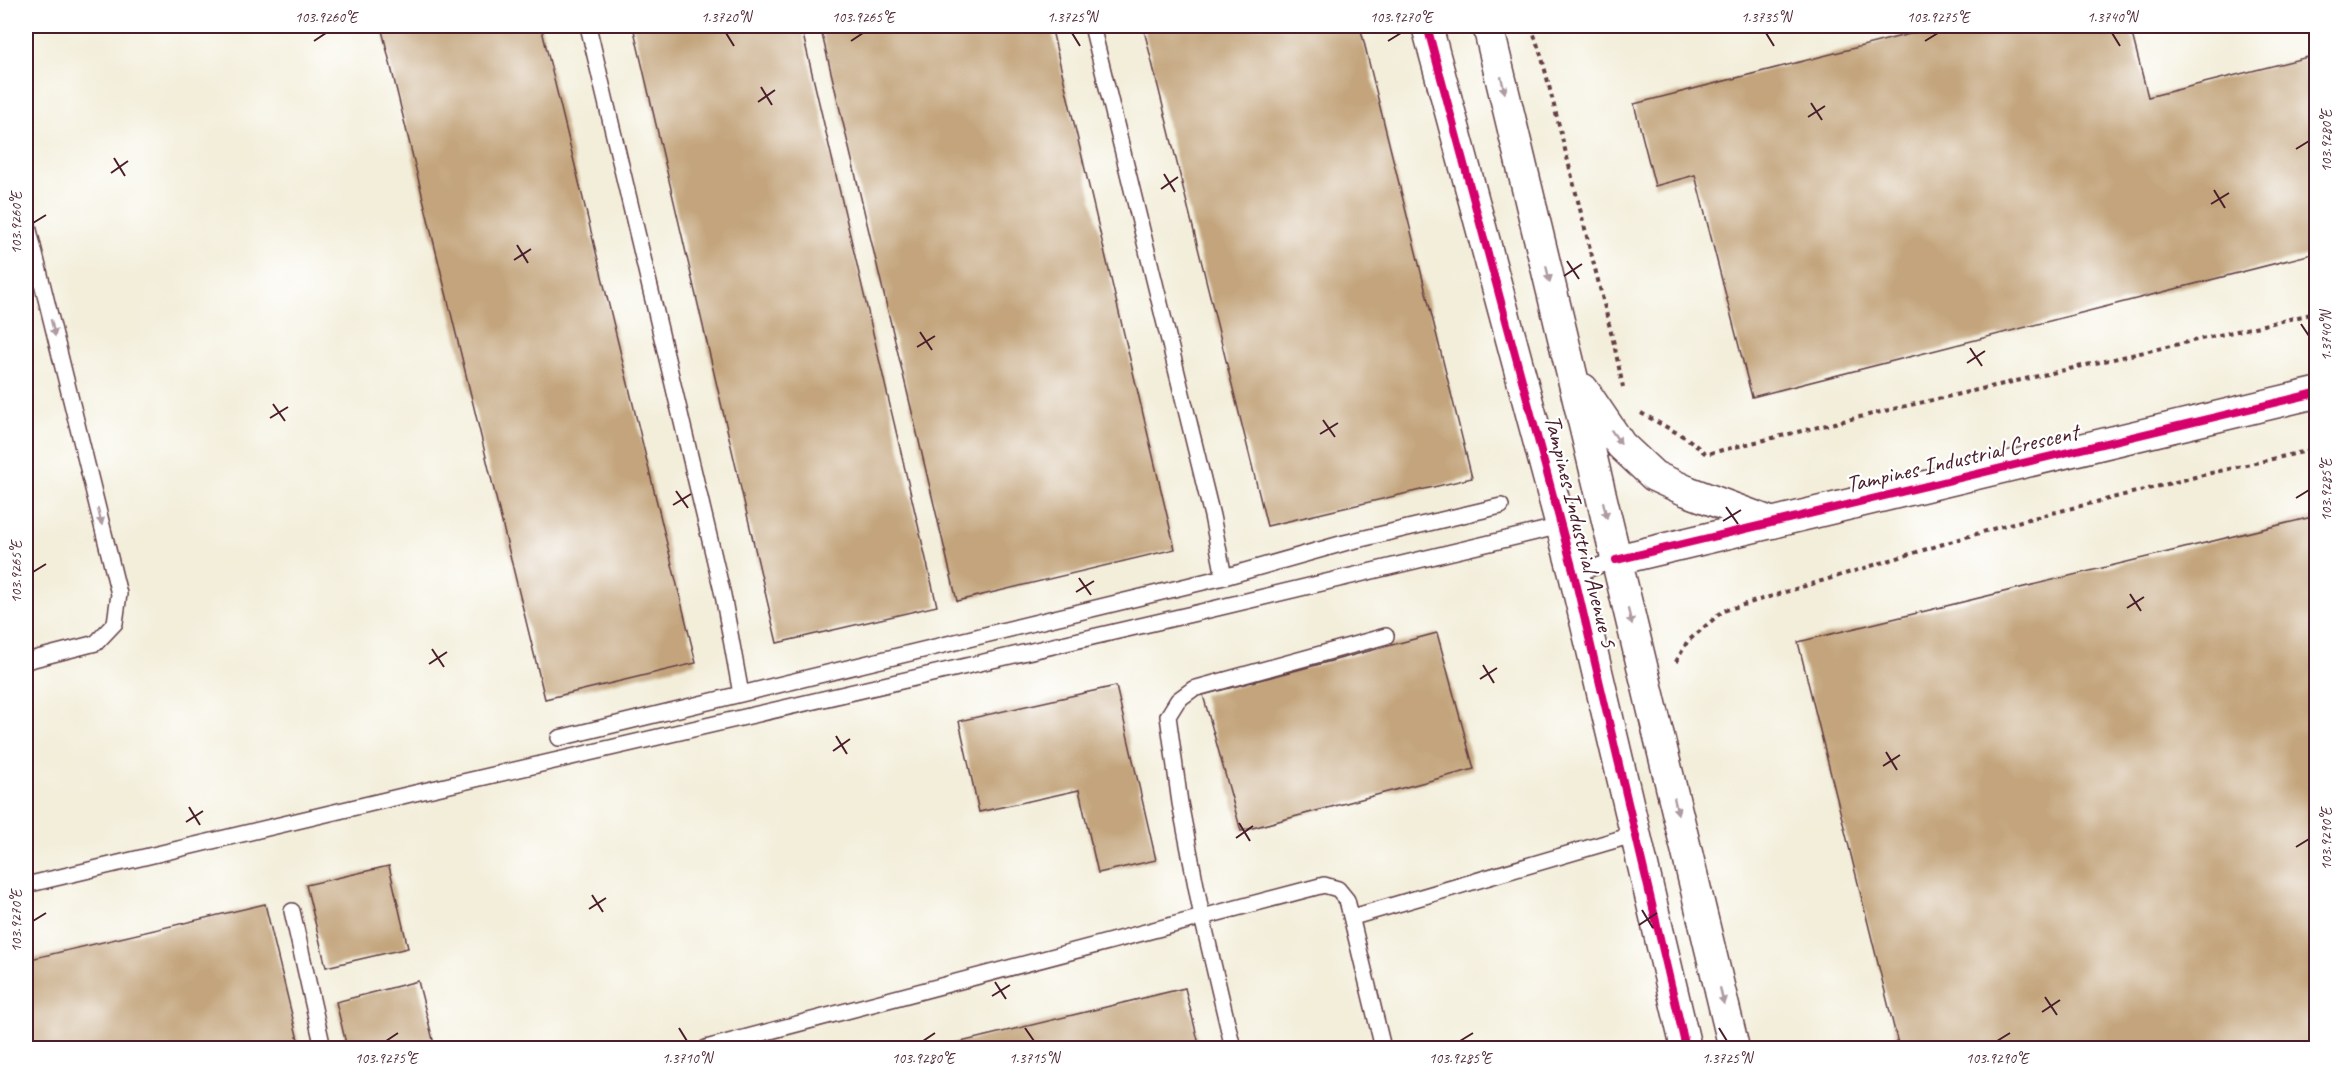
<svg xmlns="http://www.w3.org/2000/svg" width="2342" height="1074" font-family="Caveat,sans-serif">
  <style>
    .building { fill: #c3a47b }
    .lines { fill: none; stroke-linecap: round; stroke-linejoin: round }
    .service-casing { stroke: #633e45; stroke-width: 18 }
    .minor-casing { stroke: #633e45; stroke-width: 33 }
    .path { stroke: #633e45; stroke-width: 4; stroke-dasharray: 4.5 4.5; stroke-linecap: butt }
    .service { stroke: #fff; stroke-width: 15 }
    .minor { stroke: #fff; stroke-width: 30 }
    .cycleway-casing { stroke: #fff; stroke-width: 11 }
    .cycleway { stroke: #d6006c; stroke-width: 8 }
    .oneway { fill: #ae9aa0 }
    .ticks { fill: none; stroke: #4a1f2b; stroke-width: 2 }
    .labels { text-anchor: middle; stroke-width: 4.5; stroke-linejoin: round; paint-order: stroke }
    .street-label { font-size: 24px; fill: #4a1f2b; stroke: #fff }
    .neatline { fill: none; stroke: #4a1f2b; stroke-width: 2 }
    .ticks-label { font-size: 15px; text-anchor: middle; fill: #4a1f2b }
  </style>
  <rect width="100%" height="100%" fill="#fff"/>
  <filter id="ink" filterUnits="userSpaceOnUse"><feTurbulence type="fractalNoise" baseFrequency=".0167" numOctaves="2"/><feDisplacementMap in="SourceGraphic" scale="12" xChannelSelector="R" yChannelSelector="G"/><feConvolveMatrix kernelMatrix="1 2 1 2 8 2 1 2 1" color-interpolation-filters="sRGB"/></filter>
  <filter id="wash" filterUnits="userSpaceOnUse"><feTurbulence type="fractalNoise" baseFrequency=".008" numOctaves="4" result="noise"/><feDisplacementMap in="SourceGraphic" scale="24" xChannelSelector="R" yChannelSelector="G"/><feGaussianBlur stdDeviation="1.35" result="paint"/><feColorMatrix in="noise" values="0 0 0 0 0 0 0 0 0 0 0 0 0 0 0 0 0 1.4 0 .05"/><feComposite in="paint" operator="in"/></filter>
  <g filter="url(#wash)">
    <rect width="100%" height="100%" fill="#f3eeda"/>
    <g id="blocks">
      <path class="building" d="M 381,26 L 541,26 L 696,663 L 545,699 Z
        M 633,26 L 801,26 L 937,606 L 777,643 Z
        M 820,26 L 1051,26 L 1175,549 L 957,601 Z
        M 1143,26 L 1360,26 L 1472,478 L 1267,526 Z
        M 1941,26 L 2130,26 L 2148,97 L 2316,55 L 2316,253 L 1752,397 L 1695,175 L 1655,186 L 1634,104 Z
        M 2316,516 L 2316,1048 L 1899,1048 L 1798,642 Z
        M 1437,633 L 1474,769 L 1241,831 L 1203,695 Z
        M 1116,686 L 1156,860 L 1098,873 L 1079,790 L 979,812 L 959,721 Z
        M 389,866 L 408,948 L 326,967 L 306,885 Z
        M 265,904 L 300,1048 L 26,1048 L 26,960 Z
        M 418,981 L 435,1048 L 347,1048 L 336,1002 Z
        M 1185,988 L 1200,1048 L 936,1048 Z"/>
    </g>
  </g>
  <g filter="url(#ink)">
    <use href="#blocks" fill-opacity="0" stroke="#633e45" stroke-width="1.5"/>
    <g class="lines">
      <g class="service-casing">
        <path id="service" d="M 588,26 L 723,595 L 741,694
          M 1092,26 L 1212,516 L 1224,577
          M 26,218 L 119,594 L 115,623 L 96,643 L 26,661
          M 1574,574 L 1616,560
          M 559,738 L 1224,577 L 1344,543 L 1501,506
          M 26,885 L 415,793 L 1192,614 L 1561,526
          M 292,911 L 323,1048
          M 1353,917 L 1636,834
          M 706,1048 L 1324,885 L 1338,889 L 1347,900 L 1383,1048
          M 1233,1048 L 1202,917 L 1180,803 L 1168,716 L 1178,700 L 1193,689 L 1386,636"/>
      </g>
      <g class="minor-casing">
        <path id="minor" d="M 1427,26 L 1574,574 L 1686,1048
          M 1488,26 L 1734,1048
          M 1583,389 L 1621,445 L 1654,476 L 1687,491 L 1773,523
          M 1616,560 L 2316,393"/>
      </g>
      <path class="path" d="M 1531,26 L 1542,58 L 1614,344 L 1623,387
        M 1641,413 L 1688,439 L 1706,454 L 1893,409 L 2316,313
        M 1676,662 L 1687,642 L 1723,611 L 2009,524 L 2211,473 L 2316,449"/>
      <use href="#service" class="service"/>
      <use href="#minor" class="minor"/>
      <g class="cycleway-casing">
        <path id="cycleway" d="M 1427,26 L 1574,574 L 1686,1048
          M 1616,560 L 2316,393"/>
      </g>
      <use href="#cycleway" class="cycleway"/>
    </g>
    <defs><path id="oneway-solid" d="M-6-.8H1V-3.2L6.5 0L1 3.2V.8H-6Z" transform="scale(1.5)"/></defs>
    <g class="oneway">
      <use href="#oneway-solid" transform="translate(1503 85) rotate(77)"/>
      <use href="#oneway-solid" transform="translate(1548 274) rotate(77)"/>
      <use href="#oneway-solid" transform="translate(53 328) rotate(76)"/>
      <use href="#oneway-solid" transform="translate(1616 437) rotate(55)"/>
      <use href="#oneway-solid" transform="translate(1605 510) rotate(77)"/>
      <use href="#oneway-solid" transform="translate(100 517) rotate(76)"/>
      <use href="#oneway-solid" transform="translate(1630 617) rotate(76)"/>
      <use href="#oneway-solid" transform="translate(1676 806) rotate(77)"/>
      <use href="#oneway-solid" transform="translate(1722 996) rotate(77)"/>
    </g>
  </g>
  <path class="ticks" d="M 726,33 L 734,46M 1072,33 L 1080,46M 1766,33 L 1774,46M 2112,33 L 2120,46M 314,41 L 326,33M 851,41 L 863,33M 1388,41 L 1401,33M 1925,41 L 1938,33M 761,87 L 772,105M 758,102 L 775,90M 1811,103 L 1822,120M 1808,117 L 1825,106M 2296,149 L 2309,141M 114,158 L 125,176M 111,173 L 128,161M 1164,174 L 1175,192M 1161,189 L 1178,177M 2214,190 L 2225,208M 2211,204 L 2229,193M 33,223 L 46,215M 517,245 L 528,263M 514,260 L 531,249M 1567,261 L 1579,279M 1564,276 L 1582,264M 2301,324 L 2309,336M 920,332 L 932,350M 917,347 L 935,336M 1970,348 L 1982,366M 1967,363 L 1985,351M 273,404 L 285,421M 270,418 L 288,407M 1323,420 L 1335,437M 1320,434 L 1338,423M 676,491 L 688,508M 2296,498 L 2309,490M 673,505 L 691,494M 1726,507 L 1738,524M 1723,521 L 1741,510M 33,572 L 46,564M 1079,578 L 1091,595M 1076,592 L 1094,581M 2130,594 L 2141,611M 2127,608 L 2144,597M 432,649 L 444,667M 429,664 L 447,652M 1483,665 L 1494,683M 1480,679 L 1497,668M 836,736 L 847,754M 833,751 L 850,739M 1886,752 L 1897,770M 1883,766 L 1900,755M 189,807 L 200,825M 186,822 L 203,811M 1239,823 L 1250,841M 1236,838 L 1253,826M 2296,847 L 2309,839M 592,895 L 603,912M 589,909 L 606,898M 1642,910 L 1653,928M 33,921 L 46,913M 1639,925 L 1657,913M 995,982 L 1006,999M 992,996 L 1010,985M 2045,997 L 2057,1015M 2042,1012 L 2060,1000M 679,1028 L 687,1041M 1025,1028 L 1034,1041M 1719,1028 L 1727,1041M 386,1041 L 398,1033M 923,1041 L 935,1033M 1460,1041 L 1473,1033M 1997,1041 L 2010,1033"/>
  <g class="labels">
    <g class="street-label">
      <text transform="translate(1962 458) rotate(-13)" y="8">Tampines Industrial Crescent</text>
      <text transform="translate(1581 531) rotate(76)" y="8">Tampines Industrial Avenue 5</text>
    </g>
  </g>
  <rect width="2342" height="1074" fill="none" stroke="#fff" stroke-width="66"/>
  <rect x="33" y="33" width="2276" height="1008" class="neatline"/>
  <g class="ticks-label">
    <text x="326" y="22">103.9260°E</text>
    <text x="726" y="22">1.3720°N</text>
    <text x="863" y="22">103.9265°E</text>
    <text x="1072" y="22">1.3725°N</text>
    <text x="1401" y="22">103.9270°E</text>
    <text x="1766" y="22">1.3735°N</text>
    <text x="1938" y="22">103.9275°E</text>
    <text x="2112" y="22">1.3740°N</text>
    <text transform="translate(2326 141) rotate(-90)" y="5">103.9280°E</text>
    <text transform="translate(16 223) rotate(-90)" y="5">103.9260°E</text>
    <text transform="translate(2326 336) rotate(-90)" y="5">1.3740°N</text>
    <text transform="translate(2326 490) rotate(-90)" y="5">103.9285°E</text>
    <text transform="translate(16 572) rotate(-90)" y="5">103.9265°E</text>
    <text transform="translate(2326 839) rotate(-90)" y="5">103.9290°E</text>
    <text transform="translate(16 921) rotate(-90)" y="5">103.9270°E</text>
    <text x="386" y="1063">103.9275°E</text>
    <text x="687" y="1063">1.3710°N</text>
    <text x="923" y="1063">103.9280°E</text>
    <text x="1034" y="1063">1.3715°N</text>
    <text x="1460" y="1063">103.9285°E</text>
    <text x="1727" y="1063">1.3725°N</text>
    <text x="1997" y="1063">103.9290°E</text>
  </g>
</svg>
